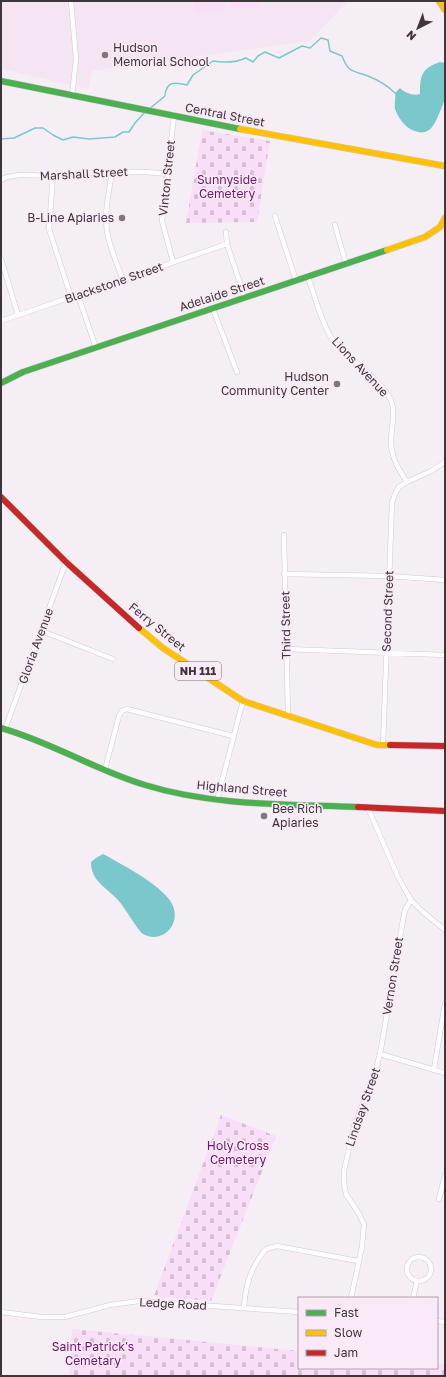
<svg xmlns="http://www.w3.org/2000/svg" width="446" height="1377" font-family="'Golos Text',sans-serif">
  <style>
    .built { fill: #f5e5f3 }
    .grass { fill: #f8def6 }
    .cemetery { fill: url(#cemetery-stones) }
    .water { fill: #7bc8cc }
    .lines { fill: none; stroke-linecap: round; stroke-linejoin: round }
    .stream { stroke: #7bc8cc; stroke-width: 1.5 }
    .street-casing { stroke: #d1cad0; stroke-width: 5.5 }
    .fast-casing { stroke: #d1cad0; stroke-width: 7 }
    .slow-casing { stroke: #d1cad0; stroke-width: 7 }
    .jam-casing { stroke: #d1cad0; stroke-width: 7 }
    .street { stroke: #fefcfe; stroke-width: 4.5 }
    .fast { stroke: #4caf50; stroke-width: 6 }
    .slow { stroke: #ffc107; stroke-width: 6 }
    .jam { stroke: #c62828; stroke-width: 6 }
    .poi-dot { fill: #7e767d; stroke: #faeaf8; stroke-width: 1.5 }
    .labels { text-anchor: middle; stroke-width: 3; stroke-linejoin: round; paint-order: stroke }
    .shield { fill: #faeaf8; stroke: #766c74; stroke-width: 1 }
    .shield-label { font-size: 11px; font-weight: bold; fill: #3d363c }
    .poi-label { font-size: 12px; fill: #3d363c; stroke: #faeaf8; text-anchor: start }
    .street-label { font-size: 12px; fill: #3d363c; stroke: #faeaf8 }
    .park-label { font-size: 12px; fill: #6e166d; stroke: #faeaf8 }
  </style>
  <defs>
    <pattern id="cemetery-stones" width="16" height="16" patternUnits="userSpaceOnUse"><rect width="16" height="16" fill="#f8def6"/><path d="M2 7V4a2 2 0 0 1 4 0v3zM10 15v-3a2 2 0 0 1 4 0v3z" fill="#d6bfd4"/></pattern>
  </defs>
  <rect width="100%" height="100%" fill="#f6eef5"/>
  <path class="built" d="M 1,1 L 348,1 L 310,41 L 92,71 L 88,89 L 1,69 Z"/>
  <path class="grass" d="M 193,1 L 225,1 L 226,9 L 196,14 Z
    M 229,1 L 260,1 L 260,7 L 229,9 Z"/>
  <path class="cemetery" d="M 202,130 L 270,141 L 257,222 L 186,223 Z
    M 221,1115 L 276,1136 L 211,1301 L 154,1296 Z
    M 72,1329 L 299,1351 L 299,1368 L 437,1368 L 437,1364 L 445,1364 L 445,1376 L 69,1376 Z"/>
  <path class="water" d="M 440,62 L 445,63 C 445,74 446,86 445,97 C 444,103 441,109 439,114 C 433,128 428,137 412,130 C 405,127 397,116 395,109 C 394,104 396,98 395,93 L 400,88 C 405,93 413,96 420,94 C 420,77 421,68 440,62 Z
    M 103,854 C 123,865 154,881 168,898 C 186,919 165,946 143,934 C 137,930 124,905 116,898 C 104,886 91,880 91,862 L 96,858 Z"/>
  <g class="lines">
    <path class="stream" d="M 148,110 L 165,96 C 166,81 175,82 187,85 L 193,75 L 213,61 C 225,63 235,63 246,58 L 253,62 L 258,56 L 265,52 L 279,58 L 302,46 L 310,48 L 321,38 L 328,40 L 330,51 L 342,56 C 349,74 353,70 368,76 C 378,80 388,86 395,93
      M 1,139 L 14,138 L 35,128 L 43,128 L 53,135 L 63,140 L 73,137 L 89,139 L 115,137 L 123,132 L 129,132 L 135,123 L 145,112"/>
    <g class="street-casing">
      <path id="street" d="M 71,1 L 76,59 L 72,96
        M 112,172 C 109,192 103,216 108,236 C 111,251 118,266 123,280
        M 53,176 L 49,229 L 71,297
        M 1,180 C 12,172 39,176 53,176 C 91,173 129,169 167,174
        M 275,216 L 296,281
        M 335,225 L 346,264
        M 226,232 L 227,244 L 245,298
        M 1,259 L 18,315
        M 173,262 L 162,221 L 174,116
        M 308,277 C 316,299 322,327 337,346 C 351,358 384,384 391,400 C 396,413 391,428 391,442 C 391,457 399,470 407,482
        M 78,295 L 96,348
        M 213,309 L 237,372
        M 1,321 L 227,244
        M 284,535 L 288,716
        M 284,574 L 389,576 L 445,580
        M 42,631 L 113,659
        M 286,649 L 445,655
        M 5,729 L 66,562
        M 383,746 L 392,502 L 396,492 L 399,487 L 407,482 L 431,471 L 445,462
        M 105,769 L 119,716 L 122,711 L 127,709 L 233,736
        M 217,800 L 243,701
        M 368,808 L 398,877 L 411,900 L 423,912 L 445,930
        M 380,1054 L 445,1073
        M 434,1069 L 445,1003
        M 439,1199 L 445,1175
        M407 1269a12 12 0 1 1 24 0a12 12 0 1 1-24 0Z
        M 351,1298 L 362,1247 L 364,1224 L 359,1214 L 346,1194 L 344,1183 L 344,1171 L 354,1126 L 374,1076 L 380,1054 L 403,920 L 405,910 L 411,900
        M 413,1298 L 417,1281
        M 244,1308 C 245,1286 251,1266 266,1249 L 277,1246 L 358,1261
        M 1,1312 L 41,1317 L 65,1317 L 110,1305 L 139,1301 L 299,1312
        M 437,1321 L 445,1322"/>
    </g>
    <g class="fast-casing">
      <path id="fast" d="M 1,81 L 240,129
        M 1,383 L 23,372 L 387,250
        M 1,728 C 51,742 95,770 145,785 C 213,806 287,804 358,807"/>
    </g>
    <g class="slow-casing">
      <path id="slow" d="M 439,1 L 445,10
        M 240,129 L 445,166
        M 387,250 L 425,237 L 440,227 L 445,218
        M 139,628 L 163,648 L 243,701 L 377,745 L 390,745"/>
    </g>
    <g class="jam-casing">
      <path id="jam" d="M 1,497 L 66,562 L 139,628
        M 390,745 L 445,746
        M 358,807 L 445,811"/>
    </g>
    <use href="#street" class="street"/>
    <use href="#fast" class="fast"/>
    <use href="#slow" class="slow"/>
    <use href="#jam" class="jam"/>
  </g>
  <g class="poi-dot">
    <circle cx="105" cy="55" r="4"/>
    <circle cx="122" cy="218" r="4"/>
    <circle cx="337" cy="384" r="4"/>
    <circle cx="264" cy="816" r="4"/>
  </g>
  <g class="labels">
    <rect class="shield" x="175" y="662" width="46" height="18" rx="3"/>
    <g class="shield-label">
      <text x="198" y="675">NH 111</text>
    </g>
    <g class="poi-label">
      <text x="113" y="52">Hudson<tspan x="113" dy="14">Memorial School</tspan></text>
      <text x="114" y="222" text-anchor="end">B-Line Apiaries</text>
      <text x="329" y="381" text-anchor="end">Hudson<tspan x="329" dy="14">Community Center</tspan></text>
      <text x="272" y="813">Bee Rich<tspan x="272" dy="14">Apiaries</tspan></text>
    </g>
    <g class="street-label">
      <text transform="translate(225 115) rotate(11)" y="4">Central Street</text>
      <text transform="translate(84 174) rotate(-3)" y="4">Marshall Street</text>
      <text transform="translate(167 178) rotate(-84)" y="4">Vinton Street</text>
      <text transform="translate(114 283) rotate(-19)" y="4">Blackstone Street</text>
      <text transform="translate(222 294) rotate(-18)" y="4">Adelaide Street</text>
      <text transform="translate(360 367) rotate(47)" y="4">Lions Avenue</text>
      <text transform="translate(388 611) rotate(-88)" y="4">Second Street</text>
      <text transform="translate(286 625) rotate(-91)" y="4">Third Street</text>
      <text transform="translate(157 627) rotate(39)" y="4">Ferry Street</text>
      <text transform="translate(36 646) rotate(-70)" y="4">Gloria Avenue</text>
      <text transform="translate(242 789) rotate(5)" y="4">Highland Street</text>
      <text transform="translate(393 976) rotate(-81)" y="4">Vernon Street</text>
      <text transform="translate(363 1107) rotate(-71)" y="4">Lindsay Street</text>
      <text transform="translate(173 1304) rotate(3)" y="4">Ledge Road</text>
    </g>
    <g class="park-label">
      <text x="227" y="184">Sunnyside<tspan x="227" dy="14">Cemetery</tspan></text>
      <text x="238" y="1150">Holy Cross<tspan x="238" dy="14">Cemetery</tspan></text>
      <text x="93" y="1351">Saint Patrick's<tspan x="93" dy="14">Cemetary</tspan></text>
    </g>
  </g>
  <rect width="446" height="1377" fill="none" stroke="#3d363c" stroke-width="4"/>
  <rect x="298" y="1297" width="140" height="72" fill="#faeaf8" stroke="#aea2ad"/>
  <rect x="306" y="1310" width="20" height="6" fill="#4caf50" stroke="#aea2ad"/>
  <text x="334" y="1317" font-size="12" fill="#3d363c">Fast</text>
  <rect x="306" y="1330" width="20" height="6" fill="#ffc107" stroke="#aea2ad"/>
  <text x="334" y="1337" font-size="12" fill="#3d363c">Slow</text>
  <rect x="306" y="1350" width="20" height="6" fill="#c62828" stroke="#aea2ad"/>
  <text x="334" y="1357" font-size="12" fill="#3d363c">Jam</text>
  <g transform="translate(418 28) rotate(222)" stroke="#faeaf8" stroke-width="3" paint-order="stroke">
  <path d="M0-3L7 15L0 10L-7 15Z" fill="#3d363c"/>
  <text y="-6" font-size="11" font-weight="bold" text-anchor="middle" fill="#3d363c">N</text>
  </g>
</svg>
